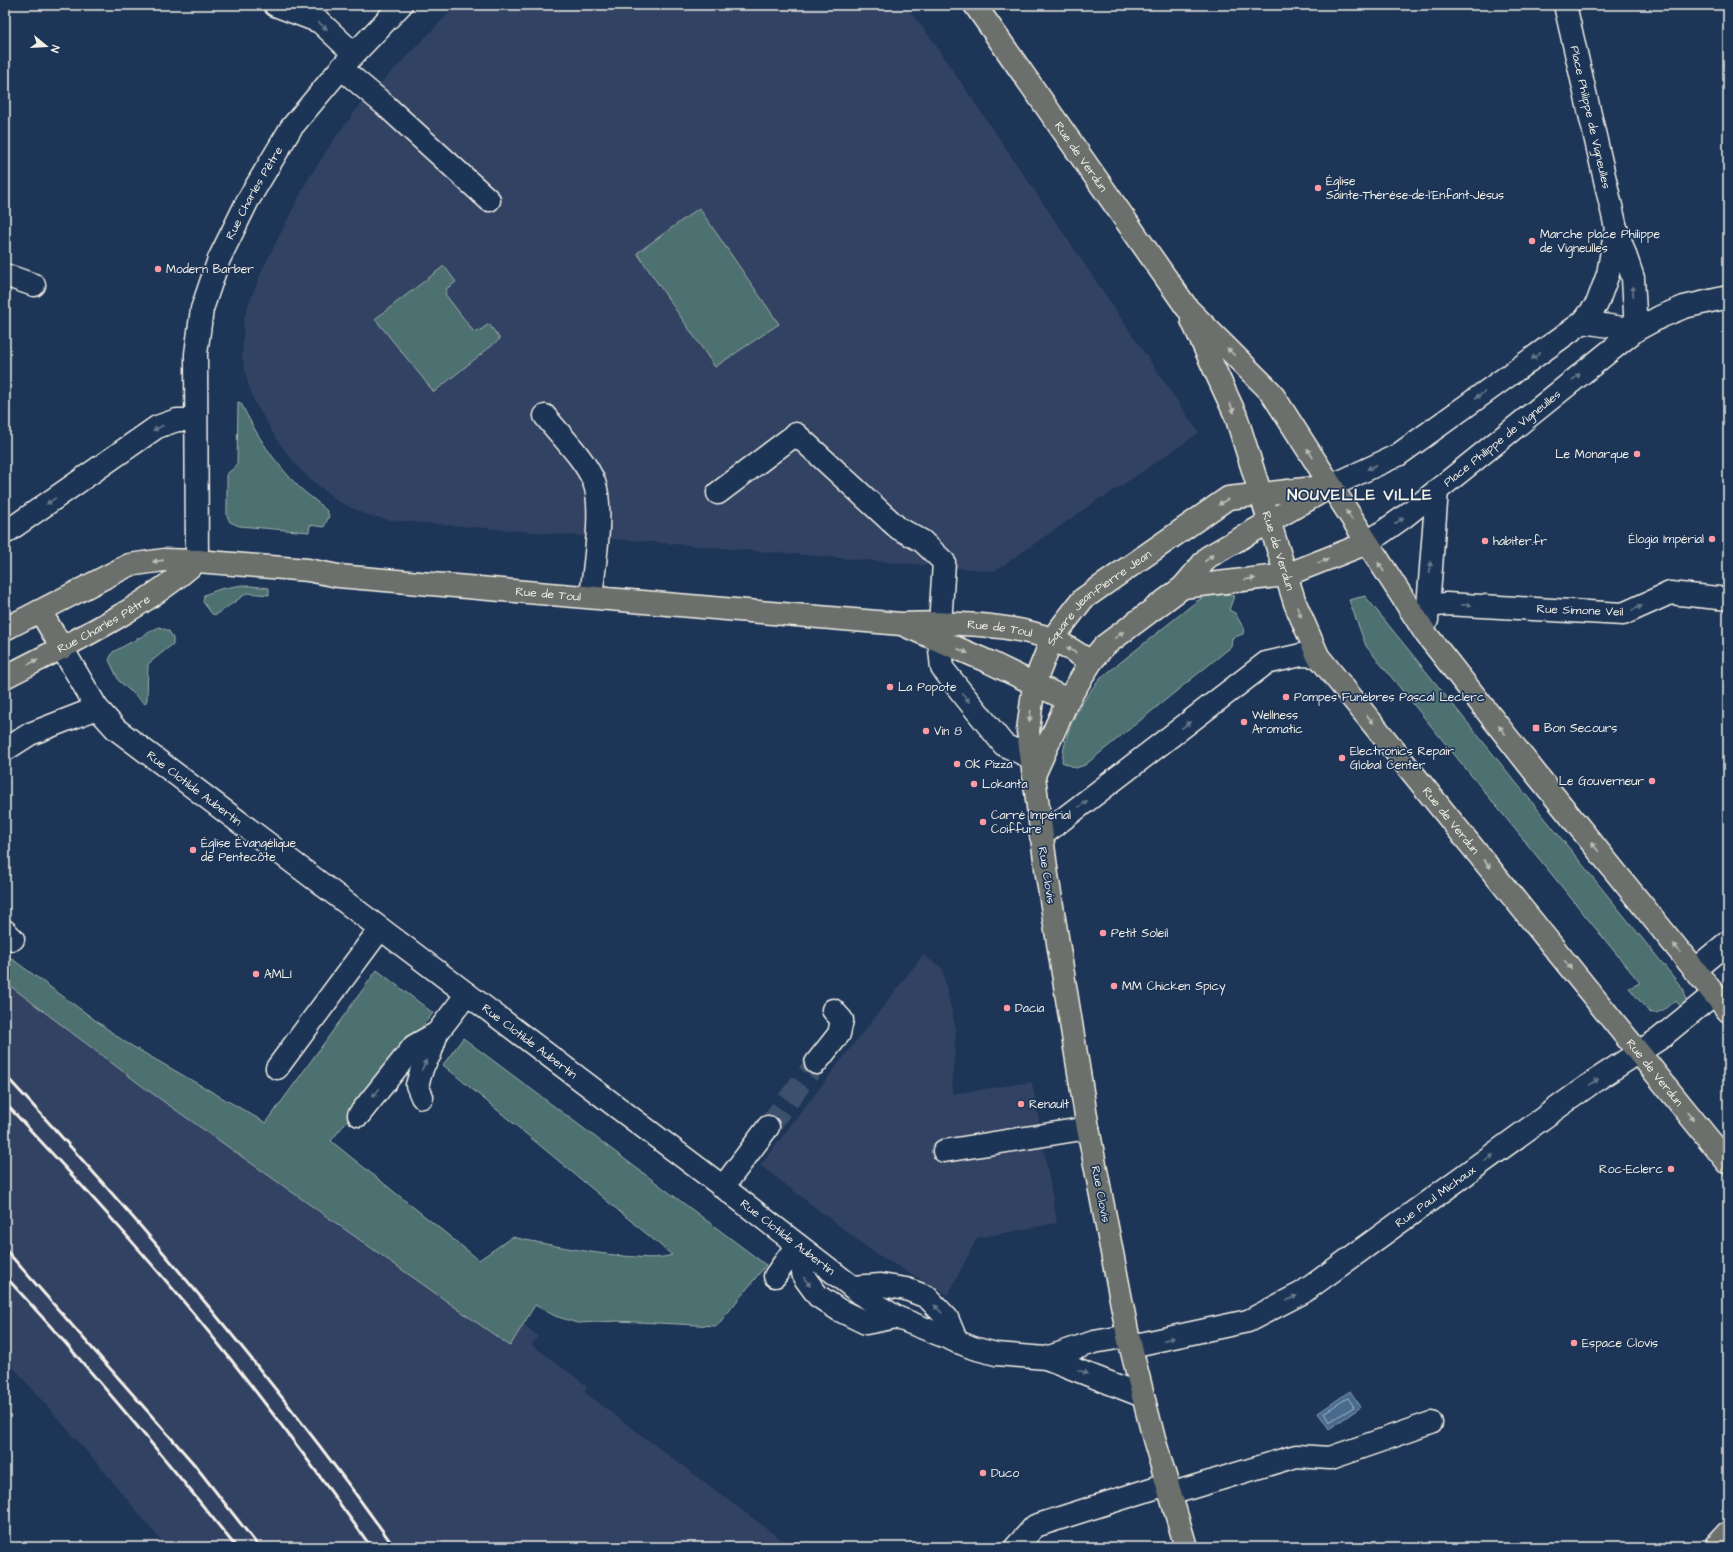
<svg xmlns="http://www.w3.org/2000/svg" width="1733" height="1552" font-family="'Architects Daughter',sans-serif">
  <style>
    .built { fill: #334264 }
    .green { fill: #4d6f70; stroke: #a0b0ac }
    .water { fill: #466a8d; stroke: #8ca0b1 }
    .lines { fill: none; stroke-linecap: round; stroke-linejoin: round }
    .shore { stroke: #aebbc4; stroke-width: 1 }
    .minor-tunnel { stroke: #3d516d; stroke-width: 22; stroke-dasharray: 22 11; stroke-linecap: butt }
    .minor-casing { stroke: #f4f1e8; stroke-width: 25 }
    .major-casing { stroke: #f4f1e8; stroke-width: 25 }
    .minor { stroke: #1d3557; stroke-width: 22 }
    .major { stroke: #6c706d; stroke-width: 22 }
    .rail { stroke: #f4f1e8; stroke-width: 3 }
    .oneway { fill: #68778a }
    .oneway2 { fill: #bebdb7 }
    .poi-dot { fill: #ff9aa2; stroke: #1d3557; stroke-width: 1.5 }
    .labels { text-anchor: middle; stroke-width: 3.5; stroke-linejoin: round; paint-order: stroke }
    .street-label { font-size: 12px; fill: #f4f1e8; stroke: #1d3557 }
    .poi-label { font-size: 12px; fill: #f4f1e8; stroke: #1d3557; text-anchor: start }
    .district-label { font-size: 16px; font-weight: bold; letter-spacing: 1px; fill: #f4f1e8; stroke: #1d3557 }
  </style>
  <rect width="100%" height="100%" fill="#1d3557"/>
  <filter id="ink" filterUnits="userSpaceOnUse"><feTurbulence type="fractalNoise" baseFrequency=".025" numOctaves="2"/><feDisplacementMap in="SourceGraphic" scale="8" xChannelSelector="R" yChannelSelector="G"/><feConvolveMatrix kernelMatrix="1 2 1 2 8 2 1 2 1" color-interpolation-filters="sRGB"/></filter>
  <g filter="url(#ink)">
    <path class="built" d="M 457,5 L 905,5 L 933,41 L 1199,433 L 1103,498 L 1102,497 L 995,571 L 389,520 L 367,515 L 339,502 L 309,478 L 295,464 L 276,438 L 255,403 L 247,380 L 242,357 L 244,317 L 262,270 L 307,181 L 334,139 L 364,100 Z
      M 923,955 L 942,968 L 956,1030 L 952,1094 L 1032,1082 L 1057,1223 L 977,1238 L 948,1295 L 873,1252 L 760,1165 Z
      M 5,982 L 146,1089 L 509,1346 L 523,1324 L 538,1336 L 532,1345 L 587,1386 L 584,1392 L 791,1547 L 166,1547 L 102,1469 L 5,1358 Z"/>
    <path class="green" d="M 699,208 L 779,324 L 715,367 L 637,253 Z
      M 444,266 L 456,282 L 446,289 L 447,291 L 445,294 L 474,332 L 477,330 L 478,332 L 489,324 L 500,339 L 434,392 L 375,319 Z
      M 238,402 L 241,403 C 256,435 274,462 299,487 C 307,495 319,502 327,511 L 329,516 L 324,527 L 310,525 L 309,532 L 239,526 L 230,522 L 227,516 L 227,474 L 237,465 Z
      M 242,585 L 269,588 L 269,595 L 247,593 L 216,615 L 212,614 L 203,602 L 204,595 L 220,589 Z
      M 1221,593 L 1234,596 L 1229,610 L 1235,613 L 1244,629 L 1243,634 L 1232,638 L 1231,647 L 1085,765 L 1076,768 L 1062,762 C 1065,729 1079,703 1101,678 L 1197,601 L 1206,596 Z
      M 1365,596 L 1684,990 L 1686,1001 L 1682,1008 L 1675,1000 C 1668,1006 1660,1016 1649,1012 L 1629,988 L 1640,983 L 1366,646 L 1349,600 Z
      M 159,627 L 169,631 L 173,638 L 173,644 L 148,664 L 147,700 L 145,704 L 119,681 L 109,660 L 113,652 Z
      M 8,956 L 125,1042 L 266,1123 L 377,970 L 433,1013 L 331,1141 L 479,1260 L 512,1237 C 549,1245 585,1252 623,1256 C 640,1257 656,1260 672,1255 L 443,1065 L 463,1038 L 766,1265 L 717,1326 L 617,1321 L 577,1323 L 555,1316 L 535,1305 L 510,1346 L 146,1089 L 5,982 L 5,961 Z"/>
    <path class="water" d="M 1350,1391 L 1361,1407 L 1329,1429 L 1318,1413 Z"/>
    <g class="lines">
      <path class="shore" d="M 1348,1398 L 1354,1407 L 1329,1422 L 1324,1413 Z"/>
      <path class="minor-tunnel" d="M 768,1127 L 816,1063"/>
      <g class="minor-casing">
        <g id="minor">
          <path d="M 275,5 L 320,22 L 354,54"/>
          <path id="s1" d="M 1565,5 L 1616,228 L 1633,278 L 1636,330"/>
          <path d="M 341,68 L 385,105 L 489,200"/>
          <path d="M 5,275 L 34,285"/>
          <path d="M 1583,322 L 1636,330"/>
          <path d="M 545,416 C 560,435 585,459 594,482 C 604,507 594,569 591,597"/>
          <path d="M 1331,486 L 1398,455 L 1583,322 L 1597,304 L 1608,274 L 1616,228"/>
          <path d="M 718,493 L 796,434 L 898,528 L 922,541 L 944,562 L 939,640 L 942,668 L 1004,745 L 1032,758"/>
          <path d="M 5,533 L 157,427 L 177,420 L 195,420"/>
          <path id="s2" d="M 1367,543 L 1404,517 L 1636,330 L 1660,317 L 1684,307 L 1728,297"/>
          <path id="s3" d="M 197,561 L 196,354 L 202,309 L 219,259 L 248,200 L 291,128 L 341,68 L 401,5"/>
          <path d="M 1427,606 L 1446,604 L 1623,614 L 1670,593 L 1728,599"/>
          <path d="M 1427,620 L 1437,490"/>
          <path id="s4" d="M 62,648 L 97,708 L 116,729 L 723,1187 L 873,1303 L 896,1317 L 973,1348 L 996,1354 L 1046,1358 L 1143,1396"/>
          <path d="M 5,750 L 30,734 L 97,708"/>
          <path d="M 1041,836 L 1266,663 L 1301,655 L 1318,656"/>
          <path d="M 5,931 L 13,939"/>
          <path d="M 1694,970 L 1728,942"/>
          <path d="M 816,1063 L 839,1034 L 842,1020 L 833,1010"/>
          <path d="M 277,1068 L 380,929"/>
          <path d="M 422,1097 L 417,1085 L 423,1066 L 430,1054 L 437,1033 L 467,994"/>
          <path d="M 359,1115 L 414,1046 L 437,1033"/>
          <path d="M 944,1151 L 1088,1128"/>
          <path d="M 723,1187 L 768,1127"/>
          <path d="M 797,1245 L 804,1277 L 818,1296 L 839,1310 L 866,1323 L 896,1317"/>
          <path d="M 775,1276 L 797,1245"/>
          <path d="M 852,1287 L 881,1285 L 906,1289 L 927,1297 L 947,1318 L 957,1342"/>
          <path id="s5" d="M 1131,1346 L 1248,1321 L 1302,1293 L 1593,1082 L 1659,1039 L 1714,994"/>
          <path d="M 1046,1358 L 1094,1342 L 1128,1336"/>
          <path d="M 1170,1494 L 1296,1456 L 1330,1458 L 1431,1423"/>
          <path d="M 1016,1547 L 1035,1526 L 1167,1484"/>
        </g>
      </g>
      <g class="major-casing">
        <g id="major">
          <path id="s6" d="M 975,5 L 1187,308 L 1271,392 L 1426,634 L 1537,775 L 1728,1011"/>
          <path id="s7" d="M 1192,320 L 1236,416 L 1295,603 L 1318,656 L 1728,1163"/>
          <path d="M 1183,587 L 1286,575 L 1367,543"/>
          <path d="M 40,611 L 62,648"/>
          <path d="M 906,626 L 989,662 L 1068,700"/>
          <path id="s8" d="M 5,629 L 129,565 L 164,560 L 197,561 L 308,570 L 338,576 L 901,624 C 944,622 1010,623 1051,639 C 1065,644 1078,654 1091,662"/>
          <path id="s9" d="M 5,677 C 69,644 143,609 197,561"/>
          <path d="M 1034,775 L 1068,700 L 1091,662 L 1104,646 L 1183,587 L 1208,557 L 1323,491"/>
          <path id="s10" d="M 1186,1547 L 1154,1439 L 1128,1336 L 1088,1128 L 1047,875 L 1028,731 L 1034,684 L 1052,639 L 1083,599 L 1228,498 L 1331,486"/>
          <path d="M 1715,1547 L 1728,1533"/>
        </g>
      </g>
      <use href="#minor" class="minor"/>
      <use href="#major" class="major"/>
      <path class="rail" d="M 5,1075 C 144,1225 276,1380 394,1547
        M 5,1103 C 83,1186 161,1271 232,1361 C 280,1422 326,1484 371,1547
        M 5,1249 L 194,1464 L 259,1547
        M 5,1276 C 86,1364 162,1454 236,1547"/>
    </g>
    <defs><path id="oneway-solid" d="M-6-.8H1V-3.2L6.5 0L1 3.2V.8H-6Z"/></defs>
    <g class="oneway">
      <use href="#oneway-solid" transform="translate(323 26) rotate(39)"/>
      <use href="#oneway-solid" transform="translate(1633 291) rotate(-93)"/>
      <use href="#oneway-solid" transform="translate(1536 356) rotate(144)"/>
      <use href="#oneway-solid" transform="translate(1576 377) rotate(-38)"/>
      <use href="#oneway-solid" transform="translate(1480 395) rotate(146)"/>
      <use href="#oneway-solid" transform="translate(158 428) rotate(153)"/>
      <use href="#oneway-solid" transform="translate(1372 467) rotate(155)"/>
      <use href="#oneway-solid" transform="translate(51 501) rotate(145)"/>
      <use href="#oneway-solid" transform="translate(1399 521) rotate(-36)"/>
      <use href="#oneway-solid" transform="translate(1430 567) rotate(-87)"/>
      <use href="#oneway-solid" transform="translate(1466 605) rotate(3)"/>
      <use href="#oneway-solid" transform="translate(1637 608) rotate(-24)"/>
      <use href="#oneway-solid" transform="translate(966 698) rotate(52)"/>
      <use href="#oneway-solid" transform="translate(1186 725) rotate(-38)"/>
      <use href="#oneway-solid" transform="translate(1083 804) rotate(-38)"/>
      <use href="#oneway-solid" transform="translate(424 1065) rotate(-65)"/>
      <use href="#oneway-solid" transform="translate(1594 1082) rotate(-35)"/>
      <use href="#oneway-solid" transform="translate(376 1093) rotate(129)"/>
      <use href="#oneway-solid" transform="translate(1489 1158) rotate(-36)"/>
      <use href="#oneway-solid" transform="translate(807 1282) rotate(53)"/>
      <use href="#oneway-solid" transform="translate(1292 1298) rotate(-28)"/>
      <use href="#oneway-solid" transform="translate(938 1309) rotate(-134)"/>
      <use href="#oneway-solid" transform="translate(1169 1339) rotate(-12)"/>
      <use href="#oneway-solid" transform="translate(1083 1372) rotate(21)"/>
    </g>
    <g class="oneway2">
      <use href="#oneway-solid" transform="translate(1231 352) rotate(-135)"/>
      <use href="#oneway-solid" transform="translate(1232 408) rotate(66)"/>
      <use href="#oneway-solid" transform="translate(1310 453) rotate(-122)"/>
      <use href="#oneway-solid" transform="translate(1223 502) rotate(148)"/>
      <use href="#oneway-solid" transform="translate(1349 515) rotate(-123)"/>
      <use href="#oneway-solid" transform="translate(1209 558) rotate(-39)"/>
      <use href="#oneway-solid" transform="translate(158 561) rotate(172)"/>
      <use href="#oneway-solid" transform="translate(1323 561) rotate(-21)"/>
      <use href="#oneway-solid" transform="translate(1381 567) rotate(-122)"/>
      <use href="#oneway-solid" transform="translate(1250 579) rotate(-7)"/>
      <use href="#oneway-solid" transform="translate(1299 612) rotate(68)"/>
      <use href="#oneway-solid" transform="translate(1119 635) rotate(-37)"/>
      <use href="#oneway-solid" transform="translate(1071 650) rotate(-150)"/>
      <use href="#oneway-solid" transform="translate(963 651) rotate(24)"/>
      <use href="#oneway-solid" transform="translate(33 662) rotate(-28)"/>
      <use href="#oneway-solid" transform="translate(1030 716) rotate(97)"/>
      <use href="#oneway-solid" transform="translate(1370 719) rotate(51)"/>
      <use href="#oneway-solid" transform="translate(1502 730) rotate(-128)"/>
      <use href="#oneway-solid" transform="translate(1595 847) rotate(-129)"/>
      <use href="#oneway-solid" transform="translate(1487 864) rotate(51)"/>
      <use href="#oneway-solid" transform="translate(1677 948) rotate(-129)"/>
      <use href="#oneway-solid" transform="translate(1568 965) rotate(51)"/>
      <use href="#oneway-solid" transform="translate(1690 1116) rotate(51)"/>
    </g>
  </g>
  <g class="poi-dot">
    <circle cx="1318" cy="188" r="4"/>
    <circle cx="1532" cy="241" r="4"/>
    <circle cx="158" cy="269" r="4"/>
    <circle cx="1637" cy="454" r="4"/>
    <circle cx="1712" cy="539" r="4"/>
    <circle cx="1485" cy="541" r="4"/>
    <circle cx="890" cy="687" r="4"/>
    <circle cx="1286" cy="697" r="4"/>
    <circle cx="1244" cy="722" r="4"/>
    <rect x="1532" y="724" width="8" height="8" rx="2"/>
    <circle cx="926" cy="731" r="4"/>
    <circle cx="1342" cy="758" r="4"/>
    <circle cx="957" cy="764" r="4"/>
    <circle cx="1652" cy="781" r="4"/>
    <circle cx="974" cy="784" r="4"/>
    <circle cx="983" cy="822" r="4"/>
    <circle cx="193" cy="850" r="4"/>
    <circle cx="1103" cy="933" r="4"/>
    <circle cx="256" cy="974" r="4"/>
    <circle cx="1114" cy="986" r="4"/>
    <circle cx="1007" cy="1008" r="4"/>
    <circle cx="1021" cy="1104" r="4"/>
    <circle cx="1671" cy="1169" r="4"/>
    <circle cx="1574" cy="1343" r="4"/>
    <circle cx="983" cy="1473" r="4"/>
  </g>
  <g class="labels">
    <g class="street-label">
      <text dy="4" stroke="none"><textPath href="#s1" startOffset="115">Place Philippe de Vigneulles</textPath></text>
      <text dy="4" stroke="none"><textPath href="#s6" startOffset="185">Rue de Verdun</textPath></text>
      <text dy="4" stroke="none"><textPath href="#s3" startOffset="380">Rue Charles Pêtre</textPath></text>
      <text dy="4" stroke="none"><textPath href="#s2" startOffset="171">Place Philippe de Vigneulles</textPath></text>
      <text dy="4" stroke="none"><textPath href="#s7" startOffset="247">Rue de Verdun</textPath></text>
      <text dy="4" stroke="none"><textPath href="#s8" startOffset="561">Rue de Toul</textPath></text>
      <text dy="4" stroke="none"><textPath href="#s10" startOffset="991">Square Jean-Pierre Jean</textPath></text>
      <text transform="translate(1580 610) rotate(2)" y="4">Rue Simone Veil</text>
      <text dy="4" stroke="none"><textPath href="#s9" startOffset="112">Rue Charles Pêtre</textPath></text>
      <text dy="4" stroke="none"><textPath href="#s8" startOffset="1014">Rue de Toul</textPath></text>
      <text dy="4" stroke="none"><textPath href="#s4" startOffset="196">Rue Clotilde Aubertin</textPath></text>
      <text dy="4" stroke="none"><textPath href="#s7" startOffset="571">Rue de Verdun</textPath></text>
      <text transform="translate(1047 875) rotate(81)" y="4">Rue Clovis</text>
      <text dy="4" stroke="none"><textPath href="#s4" startOffset="616">Rue Clotilde Aubertin</textPath></text>
      <text dy="4" stroke="none"><textPath href="#s7" startOffset="895">Rue de Verdun</textPath></text>
      <text transform="translate(1101 1194) rotate(79)" y="4">Rue Clovis</text>
      <text dy="4" stroke="none"><textPath href="#s5" startOffset="345">Rue Paul Michaux</textPath></text>
      <text dy="4" stroke="none"><textPath href="#s4" startOffset="940">Rue Clotilde Aubertin</textPath></text>
    </g>
    <g class="poi-label">
      <text x="1326" y="185">Église<tspan x="1326" dy="14">Sainte-Thérèse-de-l'Enfant-Jésus</tspan></text>
      <text x="1540" y="238">Marche place Philippe<tspan x="1540" dy="14">de Vigneulles</tspan></text>
      <text x="166" y="273">Modern Barber</text>
      <text x="1629" y="458" text-anchor="end">Le Monarque</text>
      <text x="1704" y="543" text-anchor="end">Élogia Impérial</text>
      <text x="1493" y="545">habiter.fr</text>
      <text x="898" y="691">La Popote</text>
      <text x="1294" y="701">Pompes Funèbres Pascal Leclerc</text>
      <text x="1252" y="719">Wellness<tspan x="1252" dy="14">Aromatic</tspan></text>
      <text x="1544" y="732">Bon Secours</text>
      <text x="934" y="735">Vin 8</text>
      <text x="1350" y="755">Electronics Repair<tspan x="1350" dy="14">Global Center</tspan></text>
      <text x="965" y="768">OK Pizza</text>
      <text x="1644" y="785" text-anchor="end">Le Gouverneur</text>
      <text x="982" y="788">Lokanta</text>
      <text x="991" y="819">Carré Impérial<tspan x="991" dy="14">Coiffure</tspan></text>
      <text x="201" y="847">Église Évangélique<tspan x="201" dy="14">de Pentecôte</tspan></text>
      <text x="1111" y="937">Petit Soleil</text>
      <text x="264" y="978">AMLI</text>
      <text x="1122" y="990">MM Chicken Spicy</text>
      <text x="1015" y="1012">Dacia</text>
      <text x="1029" y="1108">Renault</text>
      <text x="1663" y="1173" text-anchor="end">Roc-Eclerc</text>
      <text x="1582" y="1347">Espace Clovis</text>
      <text x="991" y="1477">Duco</text>
    </g>
    <g class="district-label">
      <text x="1360" y="500">NOUVELLE VILLE</text>
    </g>
  </g>
  <rect width="1733" height="1552" fill="none" stroke="#1d3557" stroke-width="20"/>
  <rect x="10" y="10" width="1713" height="1532" fill="none" stroke="#f4f1e8" stroke-width="1.5" filter="url(#ink)"/>
  <g transform="translate(46 46) rotate(108)" stroke="#1d3557" stroke-width="3" paint-order="stroke">
  <path d="M0-3L7 15L0 10L-7 15Z" fill="#f4f1e8"/>
  <text y="-6" font-size="11" font-weight="bold" text-anchor="middle" fill="#f4f1e8">N</text>
  </g>
</svg>
